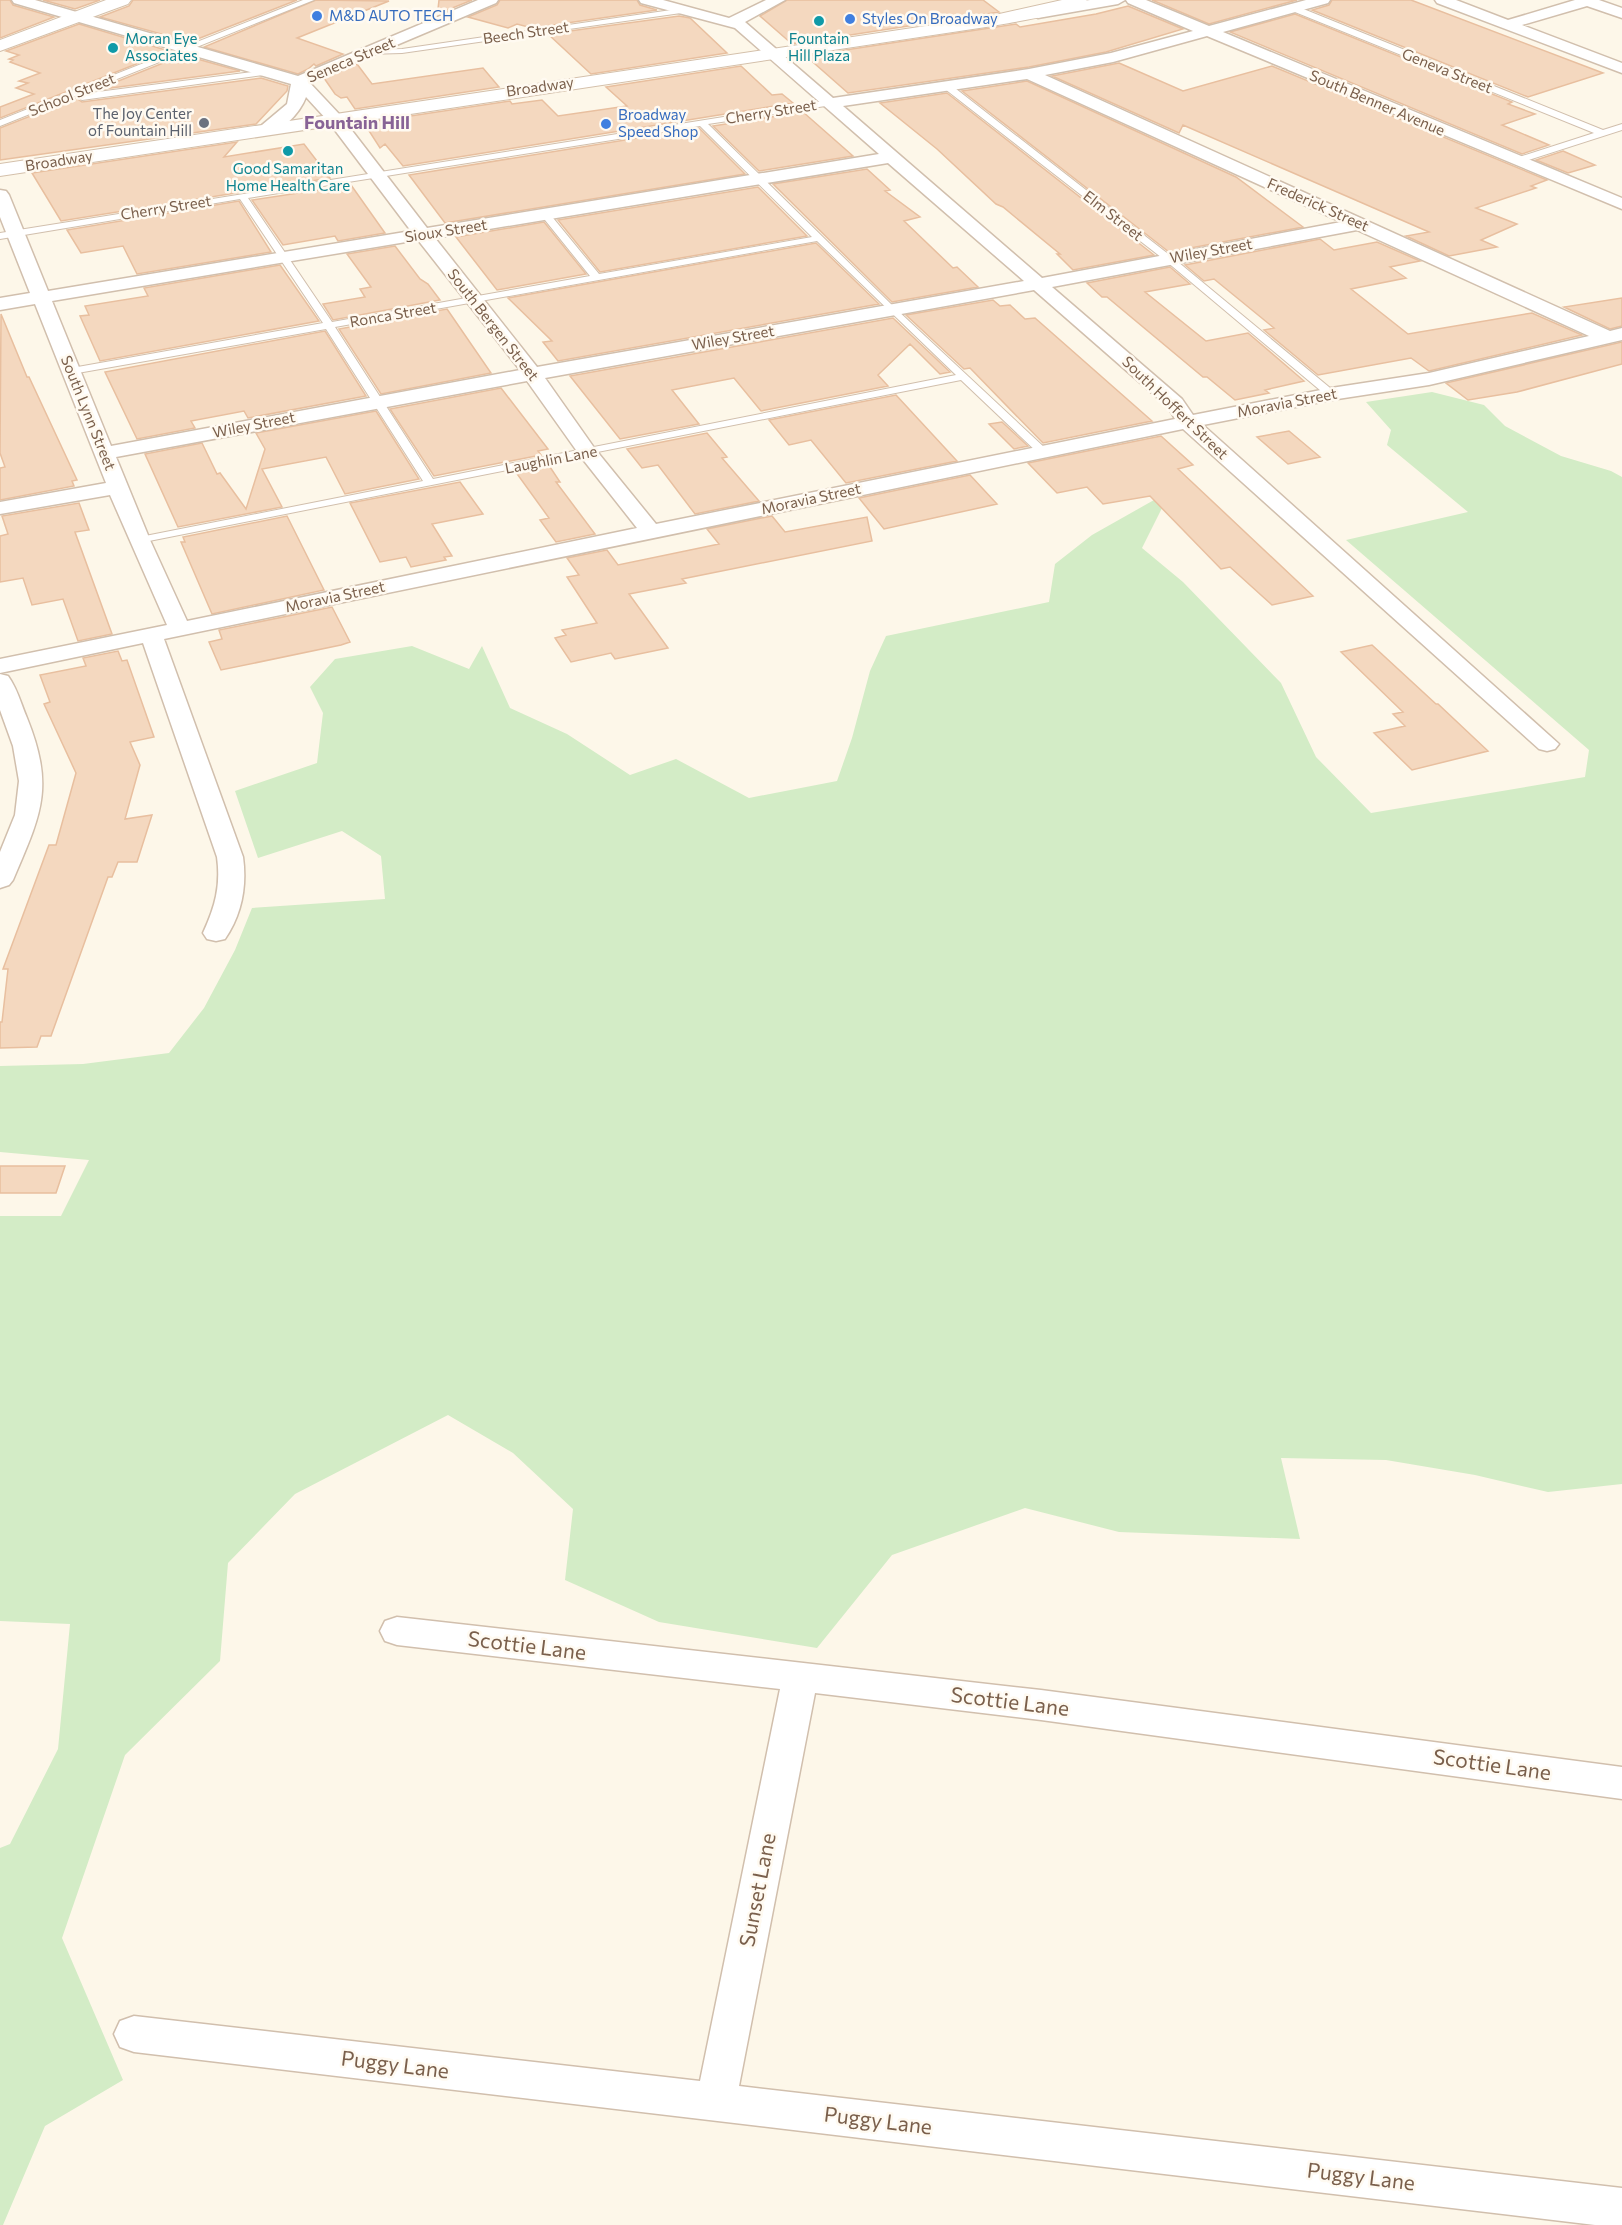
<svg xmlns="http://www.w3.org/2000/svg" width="1622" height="2225" font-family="Commissioner,sans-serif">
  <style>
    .green { fill: #d3ecc6 }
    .building { fill: #f4d8bf; stroke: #e8bf9f; stroke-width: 1.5 }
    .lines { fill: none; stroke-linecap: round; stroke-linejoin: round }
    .lane-casing { stroke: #d1bfad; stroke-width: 2 }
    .street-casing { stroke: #d1bfad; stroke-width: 3 }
    .secondary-casing { stroke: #d4c0ab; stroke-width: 2 }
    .lane { fill: #fff; fill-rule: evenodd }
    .street { fill: #fff; fill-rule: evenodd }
    .secondary { fill: #fff; fill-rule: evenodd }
    .shop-dot { fill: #3f7fe0; stroke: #fffaf1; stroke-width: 2 }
    .culture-dot { fill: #0f9aa8; stroke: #fffaf1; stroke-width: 2 }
    .worship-dot { fill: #6b7280; stroke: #fffaf1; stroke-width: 2 }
    .labels { text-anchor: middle; stroke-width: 5; stroke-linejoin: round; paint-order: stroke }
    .far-shop-label { font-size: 15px; fill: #366cbe; stroke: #fffaf1; text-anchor: start }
    .far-street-label { font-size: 15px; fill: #7a5f4b; stroke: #fffaf1 }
    .far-culture-label { font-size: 15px; fill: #0d838f; stroke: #fffaf1 }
    .far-worship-label { font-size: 15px; fill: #5b616d; stroke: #fffaf1; text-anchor: end }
    .far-quarter-label { font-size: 18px; font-weight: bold; fill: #886396; stroke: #fffaf1 }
    .near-street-label { font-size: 21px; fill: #7a5f4b; stroke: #fffaf1 }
  </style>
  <rect width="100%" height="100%" fill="#fdf7e9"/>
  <path class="green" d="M 1432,392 L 1484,405 L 1505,426 L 1561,456 L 1611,471 L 1622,477 L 1622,1484 L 1548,1492 L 1475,1475 L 1386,1460 L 1281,1458 L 1300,1539 L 1119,1532 L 1025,1508 L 892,1555 L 817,1648 L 659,1622 L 565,1580 L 573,1509 L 513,1453 L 448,1415 L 295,1494 L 228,1563 L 220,1661 L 125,1755 L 62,1938 L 123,2080 L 45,2126 L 3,2225 L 0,2225 L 0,1848 L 10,1844 L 58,1749 L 70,1624 L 0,1621 L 0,1216 L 61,1216 L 89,1160 L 0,1152 L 0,1066 L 83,1064 L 169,1053 L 204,1008 L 235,950 L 252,908 L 385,899 L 381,856 L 342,831 L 258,858 L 235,791 L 317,763 L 323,713 L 310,687 L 335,659 L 412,646 L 469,669 L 482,646 L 510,708 L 567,734 L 630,775 L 676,759 L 749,798 L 837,781 L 852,738 L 870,671 L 886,636 L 1049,602 L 1055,564 L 1092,535 L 1154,500 L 1162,508 L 1142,548 L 1183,582 L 1281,683 L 1316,757 L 1371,813 L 1585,777 L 1589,750 L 1346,540 L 1468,512 L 1387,445 L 1391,430 L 1366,402 Z"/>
  <path class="building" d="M 0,0 L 10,0 L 13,5 L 54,17 L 0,38 Z
    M 43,0 L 100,0 L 75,9 Z
    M 133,0 L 297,0 L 190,42 L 100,17 L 129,6 Z
    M 316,0 L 389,1 L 297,38 L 343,54 L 316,66 L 314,64 L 308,69 L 298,74 L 204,47 Z
    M 439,0 L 472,0 L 445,11 L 438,9 Z
    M 500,0 L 637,0 L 640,5 L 657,10 L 532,28 L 517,24 L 508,28 L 468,17 L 497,5 Z
    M 787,0 L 983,0 L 999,12 L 792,44 L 760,16 Z
    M 1152,0 L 1297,0 L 1209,24 Z
    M 1332,0 L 1411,0 L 1603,73 L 1528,97 L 1312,10 L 1329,5 Z
    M 1128,6 L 1183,29 L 1106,52 L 1029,67 L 848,93 L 806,56 L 1016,24 L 1020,27 L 1096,14 Z
    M 1295,14 L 1512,102 L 1508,104 L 1535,114 L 1502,125 L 1549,145 L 1522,154 L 1230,32 Z
    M 679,16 L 690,18 L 727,53 L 591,74 L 548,34 Z
    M 79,24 L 169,51 L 0,118 L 0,107 L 34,94 L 16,88 L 28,83 L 19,81 L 40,73 L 10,62 L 13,60 L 9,59 L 19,55 L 6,51 Z
    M 183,55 L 240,71 L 96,90 Z
    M 1119,63 L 1183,91 L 1272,66 L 1547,180 L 1531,186 L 1536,188 L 1476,208 L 1517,224 L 1481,240 L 1497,247 L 1449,256 L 1406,236 L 1429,232 L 1183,125 L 1179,133 L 1052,76 Z
    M 357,64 L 372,84 L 483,68 L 499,87 L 355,109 L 347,97 L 341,98 L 335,94 L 324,78 Z
    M 741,66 L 772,95 L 782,94 L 793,103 L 403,166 L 385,144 L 380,148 L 364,123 L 510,101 L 512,104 L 542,100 L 558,116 L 627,106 L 606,87 Z
    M 261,78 L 288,86 L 287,91 L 256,124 L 0,160 L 0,128 L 76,98 L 82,102 Z
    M 1027,81 L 1236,177 L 1303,227 L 1169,252 L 962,91 Z
    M 947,93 L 1154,255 L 1073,270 L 1057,254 L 1060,254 L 1003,207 L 996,204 L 937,149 L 880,103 Z
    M 803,112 L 853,156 L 759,171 L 713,126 Z
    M 699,128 L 745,174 L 445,223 L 409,175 Z
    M 237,142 L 224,157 L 304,144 L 330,178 L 61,221 L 32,173 Z
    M 1563,151 L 1595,165 L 1568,173 L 1536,160 Z
    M 867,169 L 890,190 L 885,191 L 920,217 L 904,221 L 953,268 L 957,267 L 978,287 L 892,302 L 773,184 Z
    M 351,185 L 385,233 L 338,241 L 335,236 L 283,245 L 252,200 Z
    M 758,187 L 807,236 L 600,272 L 558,220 Z
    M 239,201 L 271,252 L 137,274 L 123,246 L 81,253 L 67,230 Z
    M 544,222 L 586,274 L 497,290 L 456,237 Z
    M 1320,239 L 1334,250 L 1377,242 L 1420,261 L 1390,267 L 1406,278 L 1351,289 L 1408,334 L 1532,313 L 1582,335 L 1429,371 L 1411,358 L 1318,375 L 1264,330 L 1274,328 L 1214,279 L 1204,281 L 1185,265 Z
    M 816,243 L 879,304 L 558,361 L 543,342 L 552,341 L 508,298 Z
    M 395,246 L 420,279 L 428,284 L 440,300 L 333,320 L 323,304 L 365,297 L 360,289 L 371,287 L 347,254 Z
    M 280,265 L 319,321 L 100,361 L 80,316 L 89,315 L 85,306 L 148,296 L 144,288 Z
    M 1170,267 L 1190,284 L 1145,292 L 1206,341 L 1248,333 L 1304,381 L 1265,390 L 1269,393 L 1235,400 L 1207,377 L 1203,377 L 1107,297 L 1102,297 L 1087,283 Z
    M 1622,298 L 1622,326 L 1610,329 L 1564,307 Z
    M 993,300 L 1000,306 L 1010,305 L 1025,319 L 1035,318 L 1152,421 L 1043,443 L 970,368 L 964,369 L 906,315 Z
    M 447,309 L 491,373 L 381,394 L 339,329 Z
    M 1,314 L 27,377 L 29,377 L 77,480 L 72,481 L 74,486 L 0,500 L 0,468 L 5,467 L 0,453 Z
    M 893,318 L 950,372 L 940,374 L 910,344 L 878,375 L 888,386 L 761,411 L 734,378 L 672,390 L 699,424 L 620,439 L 570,376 Z
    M 325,331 L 366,396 L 248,418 L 244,411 L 191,421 L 195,428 L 137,439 L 105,372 Z
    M 1622,342 L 1622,364 L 1517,392 L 1468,400 L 1446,383 Z
    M 501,388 L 548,449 L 538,451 L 541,455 L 434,476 L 390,409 Z
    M 896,395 L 957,461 L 846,483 L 811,440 L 789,445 L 769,420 Z
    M 376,411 L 419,479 L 345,494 L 326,457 L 262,469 L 282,507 L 178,527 L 145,454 L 202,443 L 217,474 L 220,473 L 246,509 L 265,449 L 256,433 Z
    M 1002,422 L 1028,446 L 1014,449 L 989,424 Z
    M 1289,431 L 1320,457 L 1288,464 L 1257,437 Z
    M 707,433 L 727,457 L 722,458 L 759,501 L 695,514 L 658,465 L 642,468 L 627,449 Z
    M 1161,436 L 1193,465 L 1178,469 L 1313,596 L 1272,605 L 1230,567 L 1221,569 L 1150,496 L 1103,504 L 1087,487 L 1057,493 L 1028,463 Z
    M 548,464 L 560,482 L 556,482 L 595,534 L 556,542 L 540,520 L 549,518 L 515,471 Z
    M 970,475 L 997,504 L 884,529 L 859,498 Z
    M 460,482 L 483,514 L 432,524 L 452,556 L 444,557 L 446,560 L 411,567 L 406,557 L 380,562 L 350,503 Z
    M 79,503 L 89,530 L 75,532 L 112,634 L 78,641 L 63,599 L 32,605 L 23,578 L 0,582 L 0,536 L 8,534 L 2,516 Z
    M 287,516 L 324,590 L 212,614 L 181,542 L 185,542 L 183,537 Z
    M 772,516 L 785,532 L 867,517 L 872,541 L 682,579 L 686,583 L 629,594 L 668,648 L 615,659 L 611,653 L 571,662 L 555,638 L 566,635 L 562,630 L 597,623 L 567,577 L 579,575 L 567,558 L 607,550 L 618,565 L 719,544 L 707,529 Z
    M 332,607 L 350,642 L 341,645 L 221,670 L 209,642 L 222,639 L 219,630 Z
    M 1372,645 L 1436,704 L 1438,704 L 1488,751 L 1412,770 L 1374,733 L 1405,726 L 1393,714 L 1403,712 L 1341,652 Z
    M 118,651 L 122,661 L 127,660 L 154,737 L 130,742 L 140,765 L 125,819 L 152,815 L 137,862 L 118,862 L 112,877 L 108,877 L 51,1036 L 41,1036 L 37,1047 L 0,1048 L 0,1022 L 2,1022 L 8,969 L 3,969 L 49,845 L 56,845 L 76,773 L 44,704 L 50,702 L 40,675 L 86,666 L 83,658 Z
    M 0,1166 L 65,1166 L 56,1193 L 0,1193 Z"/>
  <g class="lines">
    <g class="lane-casing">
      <path id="lane" d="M 303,0 L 314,0 L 0,126 L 0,120 Z
        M 1290,6 L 1296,6 L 1603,130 L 1622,124 L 1622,130 L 1519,163 L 1513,163 L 1513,159 L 1594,133 L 1290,10 Z
        M 685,8 L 688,8 L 688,12 L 402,53 L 367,54 L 363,52 L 367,50 L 402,49 Z
        M 267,70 L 271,72 L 270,74 L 82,100 L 78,97 L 82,94 Z
        M 945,85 L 951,85 L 1172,257 L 1335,392 L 1335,396 L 1327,396 L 1166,261 L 945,89 Z
        M 829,100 L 832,101 L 832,105 L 708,124 L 896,309 L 1046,449 L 1046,453 L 1038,453 L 961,380 L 139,543 L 133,540 L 135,538 L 423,481 L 326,329 L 72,374 L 67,371 L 72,368 L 323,323 L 240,199 L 0,239 L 0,233 ZM 700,126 L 812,237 L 599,274 L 549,213 L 546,212 L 541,215 L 590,276 L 332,322 L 248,198 ZM 817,241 L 956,375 L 433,479 L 335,327 Z"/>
    </g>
    <g class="street-casing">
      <path id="street" d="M 12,0 L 35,0 L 298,76 L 478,0 L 498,0 L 496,3 L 309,82 L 340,115 L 427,228 L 879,154 L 735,28 L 641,3 L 639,0 L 663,0 L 729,18 L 766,0 L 785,0 L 745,22 L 833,98 L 1029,69 L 1111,53 L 1193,31 L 1128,3 L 1126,0 L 1146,0 L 1209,26 L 1306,0 L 1330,0 L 1328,3 L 1223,32 L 1622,198 L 1622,209 L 1207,36 L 1113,62 L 1045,75 L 1610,331 L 1622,328 L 1622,340 L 1429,385 L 1331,400 L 1203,425 L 1559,744 L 1555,749 L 1547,751 L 1539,749 L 1183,429 L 164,639 L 243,857 C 247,886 242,914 225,939 L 216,941 L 207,939 L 203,933 C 215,907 221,886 217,857 L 143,643 L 0,673 L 0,659 L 167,625 L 110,495 L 0,514 L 0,502 L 106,483 L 35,304 L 0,310 L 0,298 L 30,293 L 0,217 L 0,190 L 6,191 L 9,195 L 48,291 L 411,231 L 328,121 L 306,97 C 300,113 280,136 262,131 L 260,128 L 262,125 L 287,104 L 291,84 L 14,3 ZM 1027,79 L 1341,222 L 1042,278 L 843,106 ZM 888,163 L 1024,281 L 537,367 L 435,238 ZM 1357,230 L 1589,336 L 1429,373 L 1331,388 L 1193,415 L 1182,399 L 1052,287 ZM 418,240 L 520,370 L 111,446 L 52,301 ZM 1034,290 L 1168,407 L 1175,419 L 656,524 L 595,449 L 545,378 ZM 527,381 L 581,457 L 637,528 L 187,621 L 150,540 L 116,457 Z
        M 1090,0 L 1125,0 L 1118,4 L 1038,18 L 1030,13 L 1038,8 Z
        M 1435,0 L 1456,0 L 1508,20 L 1575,0 L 1599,0 L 1622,8 L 1622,18 L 1587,6 L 1522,25 L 1622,63 L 1622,73 L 1437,3 Z
        M 0,674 L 8,676 C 17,688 21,704 27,718 C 55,788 41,814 13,880 L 9,885 L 0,888 L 0,852 L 15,815 L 19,781 L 13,746 L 0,710 Z
        M 397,1617 L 1041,1690 L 1622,1767 L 1622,1799 L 1041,1720 L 815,1693 L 739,2086 L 1622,2188 L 1622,2225 L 1595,2225 L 134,2052 L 120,2047 L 114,2034 L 120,2021 L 134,2016 L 700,2081 L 780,1689 L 397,1645 L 385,1641 L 380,1631 L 385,1621 Z"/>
    </g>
    <g class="secondary-casing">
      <path id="secondary" d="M 106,0 L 131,0 L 128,4 L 0,51 L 0,40 Z
        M 1062,0 L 1087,0 C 1076,14 1006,23 986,27 L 0,176 L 0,164 L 986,17 Z"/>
    </g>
    <use href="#lane" class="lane"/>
    <use href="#street" class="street"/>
    <use href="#secondary" class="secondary"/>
  </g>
  <g class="shop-dot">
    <circle cx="317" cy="16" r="6"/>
    <circle cx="850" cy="19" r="6"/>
    <circle cx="606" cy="124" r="6"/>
  </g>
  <g class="culture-dot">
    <circle cx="819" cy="21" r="6"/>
    <circle cx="113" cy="48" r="6"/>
    <circle cx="288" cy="151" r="6"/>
  </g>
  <circle class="worship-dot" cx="204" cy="123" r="6"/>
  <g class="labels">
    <g class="far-shop-label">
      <text x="329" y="21">M&amp;D AUTO TECH</text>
      <text x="862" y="24">Styles On Broadway</text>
      <text x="618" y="120">Broadway<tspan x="618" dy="17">Speed Shop</tspan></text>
    </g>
    <g class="far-street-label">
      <text transform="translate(526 33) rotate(-8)" y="5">Beech Street</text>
      <text transform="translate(351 60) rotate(-23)" y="5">Seneca Street</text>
      <text transform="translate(1447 71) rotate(22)" y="5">Geneva Street</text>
      <text transform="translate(540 87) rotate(-8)" y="5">Broadway</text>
      <text transform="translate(72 95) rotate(-22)" y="5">School Street</text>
      <text transform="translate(1377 103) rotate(23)" y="5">South Benner Avenue</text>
      <text transform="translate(771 112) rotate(-9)" y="5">Cherry Street</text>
      <text transform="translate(59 161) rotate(-9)" y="5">Broadway</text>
      <text transform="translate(1318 205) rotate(24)" y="5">Frederick Street</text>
      <text transform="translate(166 208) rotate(-9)" y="5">Cherry Street</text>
      <text transform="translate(1113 216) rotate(38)" y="5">Elm Street</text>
      <text transform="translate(446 231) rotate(-9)" y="5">Sioux Street</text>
      <text transform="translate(1211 251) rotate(-10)" y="5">Wiley Street</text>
      <text transform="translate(393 315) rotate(-10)" y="5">Ronca Street</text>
      <text transform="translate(493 325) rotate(52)" y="5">South Bergen Street</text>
      <text transform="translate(733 338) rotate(-10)" y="5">Wiley Street</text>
      <text transform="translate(1287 403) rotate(-11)" y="5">Moravia Street</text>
      <text transform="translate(1175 408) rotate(44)" y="5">South Hoffert Street</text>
      <text transform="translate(88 413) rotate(68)" y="5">South Lynn Street</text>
      <text transform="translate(254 425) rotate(-11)" y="5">Wiley Street</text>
      <text transform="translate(551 460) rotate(-11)" y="5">Laughlin Lane</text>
      <text transform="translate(811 499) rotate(-12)" y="5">Moravia Street</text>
      <text transform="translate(335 597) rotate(-12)" y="5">Moravia Street</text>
    </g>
    <g class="far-culture-label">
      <text x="125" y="44" text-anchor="start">Moran Eye<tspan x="125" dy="17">Associates</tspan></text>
      <text x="819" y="44">Fountain<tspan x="819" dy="17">Hill Plaza</tspan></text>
      <text x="288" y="174">Good Samaritan<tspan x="288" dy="17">Home Health Care</tspan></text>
    </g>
    <g class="far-worship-label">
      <text x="192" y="119">The Joy Center<tspan x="192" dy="17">of Fountain Hill</tspan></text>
    </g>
    <g class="far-quarter-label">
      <text x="357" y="129">Fountain Hill</text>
    </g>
    <g class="near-street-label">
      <text transform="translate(527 1646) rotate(7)" y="7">Scottie Lane</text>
      <text transform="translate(1010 1702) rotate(7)" y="7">Scottie Lane</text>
      <text transform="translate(1492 1765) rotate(8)" y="7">Scottie Lane</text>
      <text transform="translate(758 1890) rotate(-79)" y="7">Sunset Lane</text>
      <text transform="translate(395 2065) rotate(7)" y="7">Puggy Lane</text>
      <text transform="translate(878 2121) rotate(7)" y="7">Puggy Lane</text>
      <text transform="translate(1361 2177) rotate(7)" y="7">Puggy Lane</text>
    </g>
  </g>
</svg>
